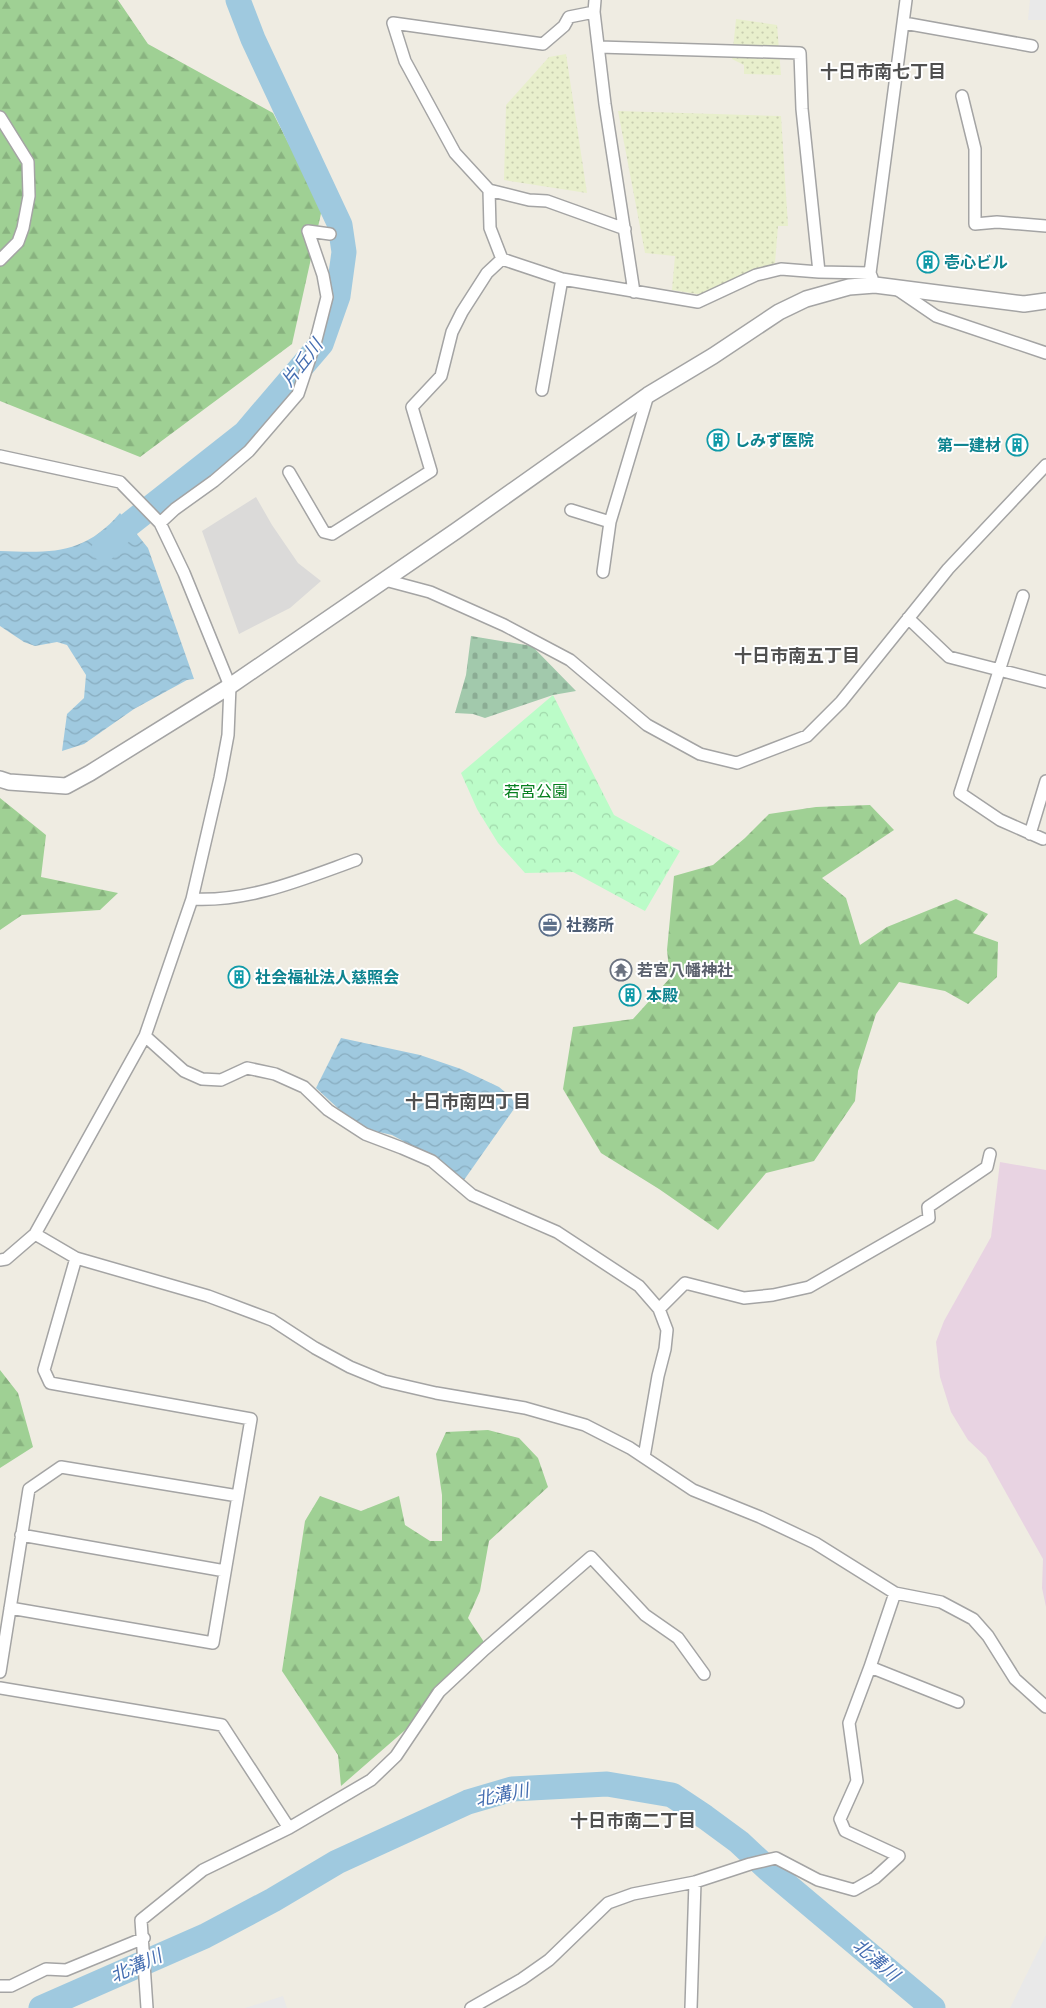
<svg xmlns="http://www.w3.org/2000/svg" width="1046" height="2008" font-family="Karla,'Noto Sans JP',sans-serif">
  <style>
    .residential { fill: #dbdad9 }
    .railway { fill: #e8d3e2 }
    .farmland { fill: url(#farmland-dots) }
    .forest { fill: url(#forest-firs) }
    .cemetery { fill: url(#cemetery-stones) }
    .park { fill: url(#park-crowns) }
    .parking { fill: #e9e9e9 }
    .water { fill: url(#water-waves) }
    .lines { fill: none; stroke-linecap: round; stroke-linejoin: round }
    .river { stroke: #9fc9df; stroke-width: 25 }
    .minor-casing { stroke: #a4a4a4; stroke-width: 14 }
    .tertiary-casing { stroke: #a4a4a4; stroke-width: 18 }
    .minor { stroke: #fff; stroke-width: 11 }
    .tertiary { stroke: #fff; stroke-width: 15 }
    .labels { text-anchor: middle; stroke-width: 4; stroke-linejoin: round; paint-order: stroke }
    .culture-label { font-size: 16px; font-weight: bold; fill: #0d838f; stroke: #fff; text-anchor: start }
    .park-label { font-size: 16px; fill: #067f1e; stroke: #fff }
    .service-label { font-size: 16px; font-weight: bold; fill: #4e5e75; stroke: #fff; text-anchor: start }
    .worship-label { font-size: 16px; font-weight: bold; fill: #5b616d; stroke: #fff; text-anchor: start }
    .neighbourhood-label { font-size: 18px; font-weight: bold; fill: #505050; stroke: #fff }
    .water-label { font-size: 18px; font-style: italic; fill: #456eb1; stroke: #fff }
  </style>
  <defs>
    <pattern id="farmland-dots" width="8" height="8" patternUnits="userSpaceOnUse" patternTransform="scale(1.25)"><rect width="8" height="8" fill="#e8efcc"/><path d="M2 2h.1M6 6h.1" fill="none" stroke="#c7ccaf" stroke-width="1.8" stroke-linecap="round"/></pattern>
    <pattern id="forest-firs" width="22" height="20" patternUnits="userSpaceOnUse" patternTransform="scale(1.25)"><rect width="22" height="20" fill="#9fd094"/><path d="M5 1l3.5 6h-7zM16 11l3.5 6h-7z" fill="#88b27f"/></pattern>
    <pattern id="cemetery-stones" width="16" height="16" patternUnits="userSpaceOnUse" patternTransform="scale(1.25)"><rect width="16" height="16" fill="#a2c9ac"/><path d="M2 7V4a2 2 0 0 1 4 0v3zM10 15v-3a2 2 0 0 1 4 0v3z" fill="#8bac94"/></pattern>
    <pattern id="park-crowns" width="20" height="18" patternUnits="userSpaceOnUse" patternTransform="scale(1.25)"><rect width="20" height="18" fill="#bbfcc8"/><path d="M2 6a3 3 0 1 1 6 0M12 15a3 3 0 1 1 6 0" fill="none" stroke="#a0d8ab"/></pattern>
    <pattern id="water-waves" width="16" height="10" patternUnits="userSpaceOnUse" patternTransform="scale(1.25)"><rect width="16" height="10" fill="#9fc9df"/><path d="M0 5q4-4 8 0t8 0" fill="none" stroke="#88acbf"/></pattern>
  </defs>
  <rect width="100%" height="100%" fill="#efece2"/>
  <path class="residential" d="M 256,497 L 272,525 L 298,563 L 321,581 L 290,608 L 239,634 L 202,531 Z"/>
  <path class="railway" d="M 1000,1162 L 1046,1170 L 1046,1607 L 1042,1588 L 1043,1559 L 986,1457 L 968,1440 L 951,1412 L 940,1377 L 936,1342 L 944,1321 L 991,1237 Z"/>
  <path class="farmland" d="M 736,19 L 777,25 L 781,75 L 744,74 L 744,65 L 732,59 Z
    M 566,54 L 587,193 L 504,180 L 506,105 L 549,57 Z
    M 618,111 L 781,116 L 788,226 L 778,226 L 775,263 L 755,270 L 711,293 L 697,294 L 672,290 L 675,256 L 645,253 Z"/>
  <path class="forest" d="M 0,0 L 118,0 L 148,44 L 273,113 L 322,209 L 292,344 L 140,457 L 0,401 Z
    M 0,798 L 46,835 L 41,877 L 118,893 L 100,910 L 22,915 L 0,930 Z
    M 870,805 L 894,830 L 822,878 L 846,898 L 860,945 L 887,927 L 956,899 L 988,914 L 973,933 L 998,942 L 997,977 L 968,1004 L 945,991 L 899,982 L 876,1014 L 858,1071 L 855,1101 L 814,1161 L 766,1173 L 718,1230 L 659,1189 L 601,1153 L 563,1089 L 573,1027 L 633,1019 L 670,978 L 667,950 L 674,876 L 713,865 L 745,838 L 769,814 L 816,807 Z
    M 0,1370 L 18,1393 L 33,1447 L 0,1468 Z
    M 488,1430 L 519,1438 L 538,1458 L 548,1487 L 489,1541 L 480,1591 L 468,1618 L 484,1642 L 455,1673 L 411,1725 L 341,1786 L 338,1755 L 282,1671 L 305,1521 L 320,1496 L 361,1511 L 399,1496 L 405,1525 L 430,1541 L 442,1541 L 442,1495 L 436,1454 L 446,1432 Z"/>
  <path class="cemetery" d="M 471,636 L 532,646 L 576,691 L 553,695 L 485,718 L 473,714 L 455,713 L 466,675 Z"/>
  <path class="park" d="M 553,695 L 614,815 L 680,851 L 645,911 L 573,872 L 525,873 L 498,843 L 477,809 L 461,773 Z"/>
  <path class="parking" d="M 1030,0 L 1046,0 L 1046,20 L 1028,20 Z
    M 1046,1935 L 1046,2008 L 1010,2008 Z
    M 283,1996 L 287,2008 L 245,2008 Z"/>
  <path class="water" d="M 120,513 L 148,548 L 194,679 L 187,680 L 134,709 L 84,744 L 62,751 L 67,714 L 84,698 L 86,675 L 67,645 L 57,642 L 35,646 L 24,642 L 0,626 L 0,551 C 51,553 84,555 120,513 Z
    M 341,1038 L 420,1055 L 461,1069 L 499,1087 L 511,1097 L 516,1106 L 464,1180 L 434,1158 L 392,1135 L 370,1130 L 342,1112 L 316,1088 Z"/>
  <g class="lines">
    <path class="river" d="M 104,549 L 127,526 L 245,433 L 321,344 L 338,296 L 344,252 L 340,225 L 253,39 L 238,0
      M 41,2008 L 205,1936 L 273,1900 L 337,1862 L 468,1802 L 512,1789 L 607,1784 L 672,1795 L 705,1817 L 739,1842 L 769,1870 L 933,2008"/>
    <g class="minor-casing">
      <path id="minor" d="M 595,0 L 594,12 L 605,104 L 634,292
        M 904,23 L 1032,46
        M 599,47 L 800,53 L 802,109 L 819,272
        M 962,96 L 975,149 L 975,224 L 997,222 L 1046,226
        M 0,117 L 28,162 L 29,196 L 23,228 L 18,242 L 0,260
        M 489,190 L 529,200 L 547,201 L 625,229
        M 502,259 L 490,228 L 489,190 L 455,153 L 405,61 L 393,23 L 543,44 L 564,26 L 569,17 L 594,12
        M 502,259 L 562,279 L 698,302 L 756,275 L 781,269 L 819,272 L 870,273
        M 872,278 L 870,273 L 906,0
        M 895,288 L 936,316 L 1046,353
        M 542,390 L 562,279
        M 0,456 L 120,482 L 160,523 L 184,573 L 230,686 L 228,735 L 220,778 L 192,899 L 145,1036 L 35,1234 L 6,1259 L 0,1260
        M 289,472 L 324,532 L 332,534 L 431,471 L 412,407 L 441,376 L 452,332 L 462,312 L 487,273 L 502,259
        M 571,510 L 610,522
        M 160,523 L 175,509 L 214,481 L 249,451 L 298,394 L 316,340 L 327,297 L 323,275 L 308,231 L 330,234
        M 603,572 L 610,522 L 648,395
        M 385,580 L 430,592 L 504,625 L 570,660 L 647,725 L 700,754 L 737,763 L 807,736 L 841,702 L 948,569 L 1046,465
        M 1023,596 L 960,793 L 1000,820 L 1043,839
        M 908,618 L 949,657 L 1046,682
        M 1030,834 L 1046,781
        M 192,899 C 250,902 303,879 356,860
        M 145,1036 L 184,1071 L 202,1079 L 221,1080 L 247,1068 L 275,1074 L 304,1087 L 328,1110 L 365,1134 L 402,1148 L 432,1161 L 472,1195 L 557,1232 L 639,1286 L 659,1309 L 667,1330 L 665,1349 L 658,1376 L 644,1457
        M 35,1234 L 76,1258 L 208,1296 L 272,1320 L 315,1348 L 350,1367 L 384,1381 L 436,1393 L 525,1408 L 585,1425 L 630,1448 L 693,1490 L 760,1517 L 815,1543 L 895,1593 L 941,1602 L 973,1619 L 988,1636 L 1015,1679 L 1046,1707
        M 659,1309 L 685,1283 L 744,1298 L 773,1295 L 809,1287 L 929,1218 L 928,1207 L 987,1167 L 990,1154
        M 21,1535 L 225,1571
        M 895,1593 L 870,1667 L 958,1702
        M 10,1608 L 213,1643 L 251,1419 L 50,1383 L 44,1370 L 76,1258
        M 0,1672 L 29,1489 L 61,1467 L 238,1496
        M 0,1688 L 222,1725 L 289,1828
        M 0,1986 L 11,1986 L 46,1969 L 66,1970 L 144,1938
        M 147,2008 L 141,1920 L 203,1870 L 289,1828 L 371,1780 L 396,1756 L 439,1692 L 485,1649 L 591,1557 L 645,1615 L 678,1638 L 704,1674
        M 471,2008 L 522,1979 L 549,1960 L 608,1903 L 633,1894 L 695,1882 L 750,1864 L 776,1858 L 818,1880 L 854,1890 L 875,1878 L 899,1856 L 845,1831 L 840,1819 L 857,1781 L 849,1723 L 870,1667
        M 691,2008 L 695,1882"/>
    </g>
    <g class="tertiary-casing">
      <path id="tertiary" d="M 0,779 L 9,782 L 66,786 L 90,773 L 230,686 L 456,531 L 648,395 L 713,356 L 779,312 L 806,299 L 849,287 L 875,285 L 1024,304 L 1046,301"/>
    </g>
    <use href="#minor" class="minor"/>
    <use href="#tertiary" class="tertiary"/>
  </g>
  <defs>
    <g id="building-ring" transform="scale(1.125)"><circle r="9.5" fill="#fff" stroke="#0f9aa8" stroke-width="1.5"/><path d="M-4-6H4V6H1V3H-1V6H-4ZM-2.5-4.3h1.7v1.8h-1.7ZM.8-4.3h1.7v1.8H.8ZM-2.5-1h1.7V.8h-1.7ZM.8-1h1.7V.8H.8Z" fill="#0f9aa8"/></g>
    <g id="office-ring" transform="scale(1.125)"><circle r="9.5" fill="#fff" stroke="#5c6f8a" stroke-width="1.5"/><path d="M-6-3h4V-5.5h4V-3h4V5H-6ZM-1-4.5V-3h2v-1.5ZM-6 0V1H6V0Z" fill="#5c6f8a"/></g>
    <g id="temple-ring" transform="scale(1.125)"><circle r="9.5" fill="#fff" stroke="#6b7280" stroke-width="1.5"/><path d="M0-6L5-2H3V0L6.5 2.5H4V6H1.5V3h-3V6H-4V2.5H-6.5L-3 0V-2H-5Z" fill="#6b7280"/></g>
  </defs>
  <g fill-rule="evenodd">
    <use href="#building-ring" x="928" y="262"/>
    <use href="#building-ring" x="718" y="440"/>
    <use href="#building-ring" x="1017" y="445"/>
    <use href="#office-ring" x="550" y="925"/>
    <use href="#temple-ring" x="621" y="970"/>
    <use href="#building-ring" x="239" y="977"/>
    <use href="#building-ring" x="630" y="995"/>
  </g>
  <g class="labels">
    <g class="culture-label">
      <text x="944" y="268">壱心ビル</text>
      <text x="734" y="446">しみず医院</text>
      <text x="1001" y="451" text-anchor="end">第一建材</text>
      <text x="255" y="983">社会福祉法人慈照会</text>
      <text x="646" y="1001">本殿</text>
    </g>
    <g class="park-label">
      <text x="536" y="797">若宮公園</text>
    </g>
    <g class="service-label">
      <text x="566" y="931">社務所</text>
    </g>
    <g class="worship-label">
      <text x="637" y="976">若宮八幡神社</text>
    </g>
    <g class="neighbourhood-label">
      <text x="883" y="78">十日市南七丁目</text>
      <text x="797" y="662">十日市南五丁目</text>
      <text x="468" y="1108">十日市南四丁目</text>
      <text x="633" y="1827">十日市南二丁目</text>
    </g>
    <g class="water-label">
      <text transform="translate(302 363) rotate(-52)" y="6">片丘川</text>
      <text transform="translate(502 1795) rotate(-11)" y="6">北溝川</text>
      <text transform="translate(876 1960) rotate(40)" y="6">北溝川</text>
      <text transform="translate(136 1966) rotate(-24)" y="6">北溝川</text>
    </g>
  </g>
</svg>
